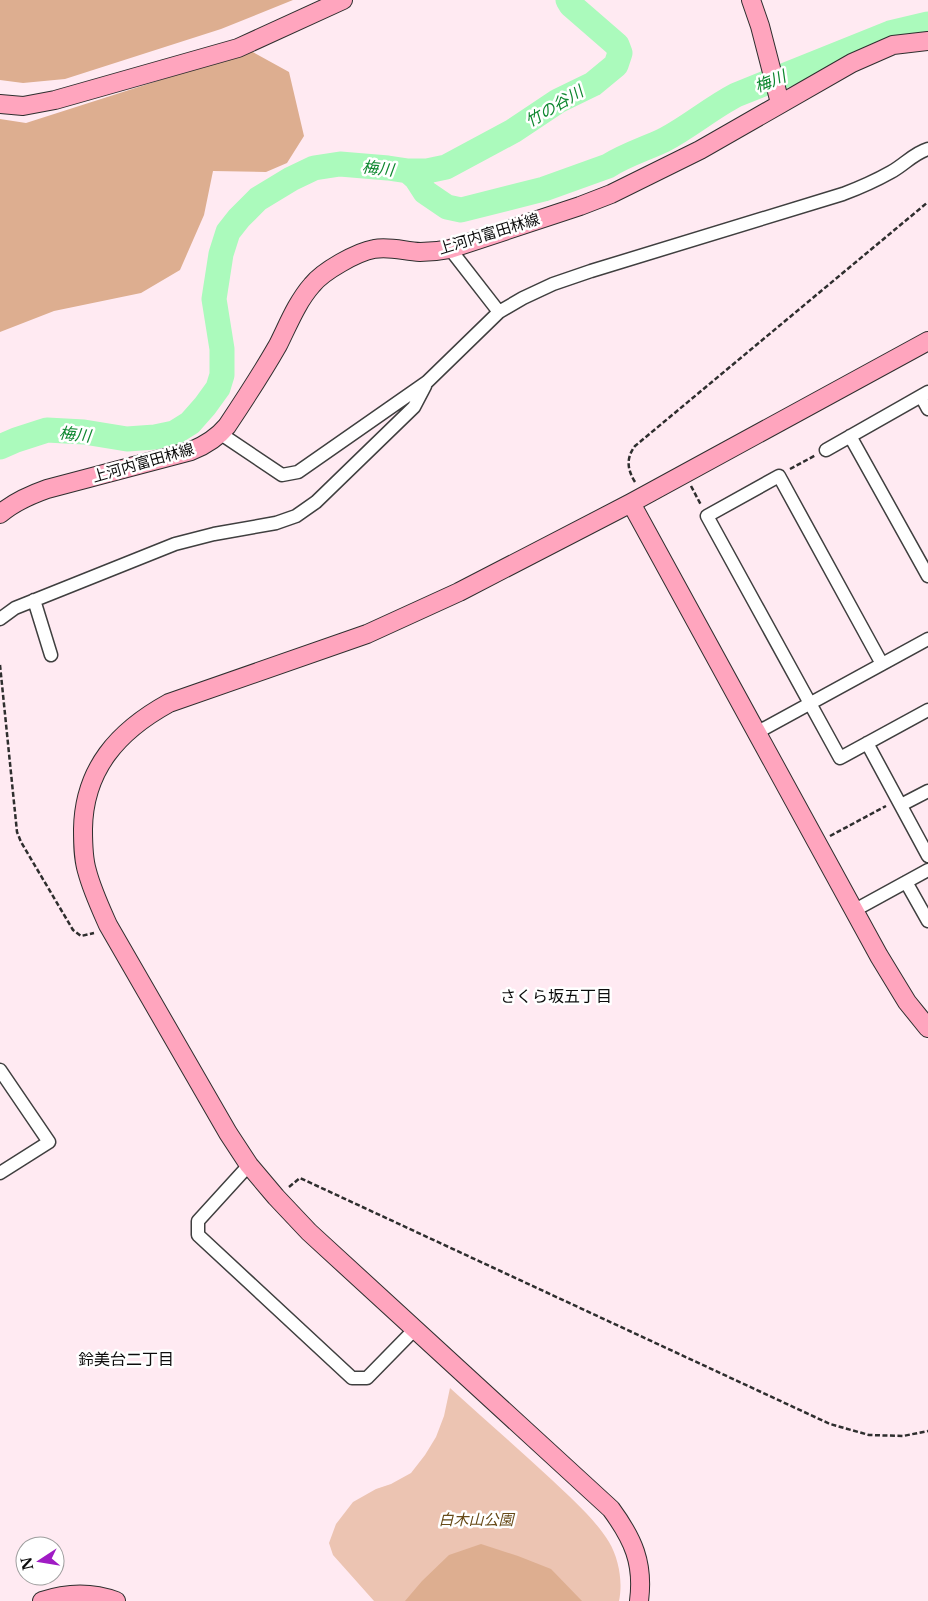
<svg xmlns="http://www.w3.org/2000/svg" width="928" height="1601" font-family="'Libre Baskerville','Noto Sans JP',serif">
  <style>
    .green { fill: #ecc4b2 }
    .forest { fill: #ddae90 }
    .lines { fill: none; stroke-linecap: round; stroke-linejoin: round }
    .river { stroke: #abfabc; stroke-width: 25 }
    .street-casing { stroke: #3f3f3f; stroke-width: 15 }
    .secondary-casing { stroke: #2e2e2e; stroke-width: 20 }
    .path { stroke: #2e2e2e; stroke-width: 2.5; stroke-dasharray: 5 2.5; stroke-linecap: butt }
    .street { stroke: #fff; stroke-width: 12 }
    .secondary { stroke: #ffa5be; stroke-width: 18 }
    .labels { text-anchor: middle; stroke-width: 5; stroke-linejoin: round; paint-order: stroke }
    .street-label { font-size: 15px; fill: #0c0c0c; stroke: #fff }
    .park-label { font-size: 15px; font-style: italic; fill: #674a18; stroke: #fff }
    .water-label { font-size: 16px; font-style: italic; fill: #0e872f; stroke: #fff }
    .neighbourhood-label { font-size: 16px; fill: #0c0c0c; stroke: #fff }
  </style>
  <rect width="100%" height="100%" fill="#ffeaf2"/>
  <path class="green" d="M 450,1388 C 484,1419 519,1449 552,1480 C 572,1499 594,1518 609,1542 C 619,1559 623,1582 619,1601 L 374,1601 L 333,1555 L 329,1543 L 336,1524 L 353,1502 L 376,1489 L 391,1484 L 411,1473 L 425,1455 L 436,1437 L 444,1416 Z"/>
  <path class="forest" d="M 0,0 L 293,0 L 221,29 L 65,79 L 23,83 L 0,80 Z
    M 251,51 L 289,72 L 304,136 L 287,163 L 266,172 L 213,171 L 204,215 L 180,270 L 141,293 L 54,311 L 0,332 L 0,119 L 26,123 Z
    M 481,1544 L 518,1556 L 551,1569 L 582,1601 L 405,1601 L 422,1581 L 449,1555 Z"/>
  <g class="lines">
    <path class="river" d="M 408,171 L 427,171 L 446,167 L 513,131 L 558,101 L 593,84 L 616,65 L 620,53 L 617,45 L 571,5 L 568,0
      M 0,447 L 16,440 L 47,430 L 84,432 L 127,439 L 155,437 L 174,433 L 190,423 L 205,406 L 218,388 L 222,375 L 222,349 L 214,299 L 221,254 L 228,232 L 239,218 L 258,199 L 291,179 L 314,168 L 340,164 L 388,168 L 408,171 L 416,178 L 425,192 L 447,207 L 461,210 L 544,189 L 608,166 C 625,155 645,149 664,140 C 689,127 711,108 736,95 L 890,33 L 928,24"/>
    <g class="street-casing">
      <path id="street" d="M 450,249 L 499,312
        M 921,396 L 928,409
        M 221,434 L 282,475 L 298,472 L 427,382 L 499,312 L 523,298 L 553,284 L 591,271 L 843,194 C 859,188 875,181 891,172 C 904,165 914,153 928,149
        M 850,436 L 928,576
        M 826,450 L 928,392
        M 34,600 L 51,655
        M 0,619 L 15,608 L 175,544 L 214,534 L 276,523 L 296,516 L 316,502 L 414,407 L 425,386
        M 882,664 L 779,476 L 707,516 L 840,758 L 928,710
        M 756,733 L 928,639
        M 867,743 L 928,856
        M 901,805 L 928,791
        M 906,882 L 928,921
        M 855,910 L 928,870
        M 0,1070 L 49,1142 L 0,1173
        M 249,1165 L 198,1221 L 198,1235 L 352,1378 L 367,1378 L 415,1329"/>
    </g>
    <g class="secondary-casing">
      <path id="secondary" d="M 751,0 L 760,26 L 780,103
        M 0,104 L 23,106 L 55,100 L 238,48 L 343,0
        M 631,503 L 879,956 L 907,1002 L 928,1028
        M 0,514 C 14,502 30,495 47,489 L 191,451 C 206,445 217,438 227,426 C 245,399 262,373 278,345 C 288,325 297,302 312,285 C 323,271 357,252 374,249 C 389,246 404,251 420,252 C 430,252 440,251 450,249 L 580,206 L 611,194 L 700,150 L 852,63 L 893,45 L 928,41
        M 42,1601 C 66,1593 92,1592 116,1601
        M 639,1601 C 644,1563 633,1539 611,1509 L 309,1232 L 276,1197 L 249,1165 L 228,1133 L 108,925 C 100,907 92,890 87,871 C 83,858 83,843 83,829 C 84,769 118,731 169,703 L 367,634 L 459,592 L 631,503 L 928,341"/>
    </g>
    <path class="path" d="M 790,469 L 816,455
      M 635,482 C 627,469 626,458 635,446 L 928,202
      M 691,486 L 701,505
      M 0,665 L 17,832 L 21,842 L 73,930 L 81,936 L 94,933
      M 830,836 L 886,806
      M 289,1187 L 300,1178 L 830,1424 L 869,1435 L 903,1436 L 928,1431"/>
    <use href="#street" class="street"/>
    <use href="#secondary" class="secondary"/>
  </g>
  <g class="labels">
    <g class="street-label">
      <text transform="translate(489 234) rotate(-17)" y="5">上河内富田林線</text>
      <text transform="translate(143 463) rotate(-16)" y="5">上河内富田林線</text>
    </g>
    <g class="park-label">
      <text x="476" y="1525">白木山公園</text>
    </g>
    <g class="water-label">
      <text transform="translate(770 81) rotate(-22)" y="6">梅川</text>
      <text transform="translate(554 106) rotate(-31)" y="6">竹の谷川</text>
      <text transform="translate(378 168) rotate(6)" y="6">梅川</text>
      <text transform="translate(75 434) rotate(6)" y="6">梅川</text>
    </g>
    <g class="neighbourhood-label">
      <text x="556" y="1002">さくら坂五丁目</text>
      <text x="126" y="1365">鈴美台二丁目</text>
    </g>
  </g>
  <g transform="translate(40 1561) rotate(258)"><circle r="24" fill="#ffffff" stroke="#9e9e9e"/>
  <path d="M0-4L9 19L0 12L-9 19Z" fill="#a01bc4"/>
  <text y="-8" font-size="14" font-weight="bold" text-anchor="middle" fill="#0c0c0c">N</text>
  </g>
</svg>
